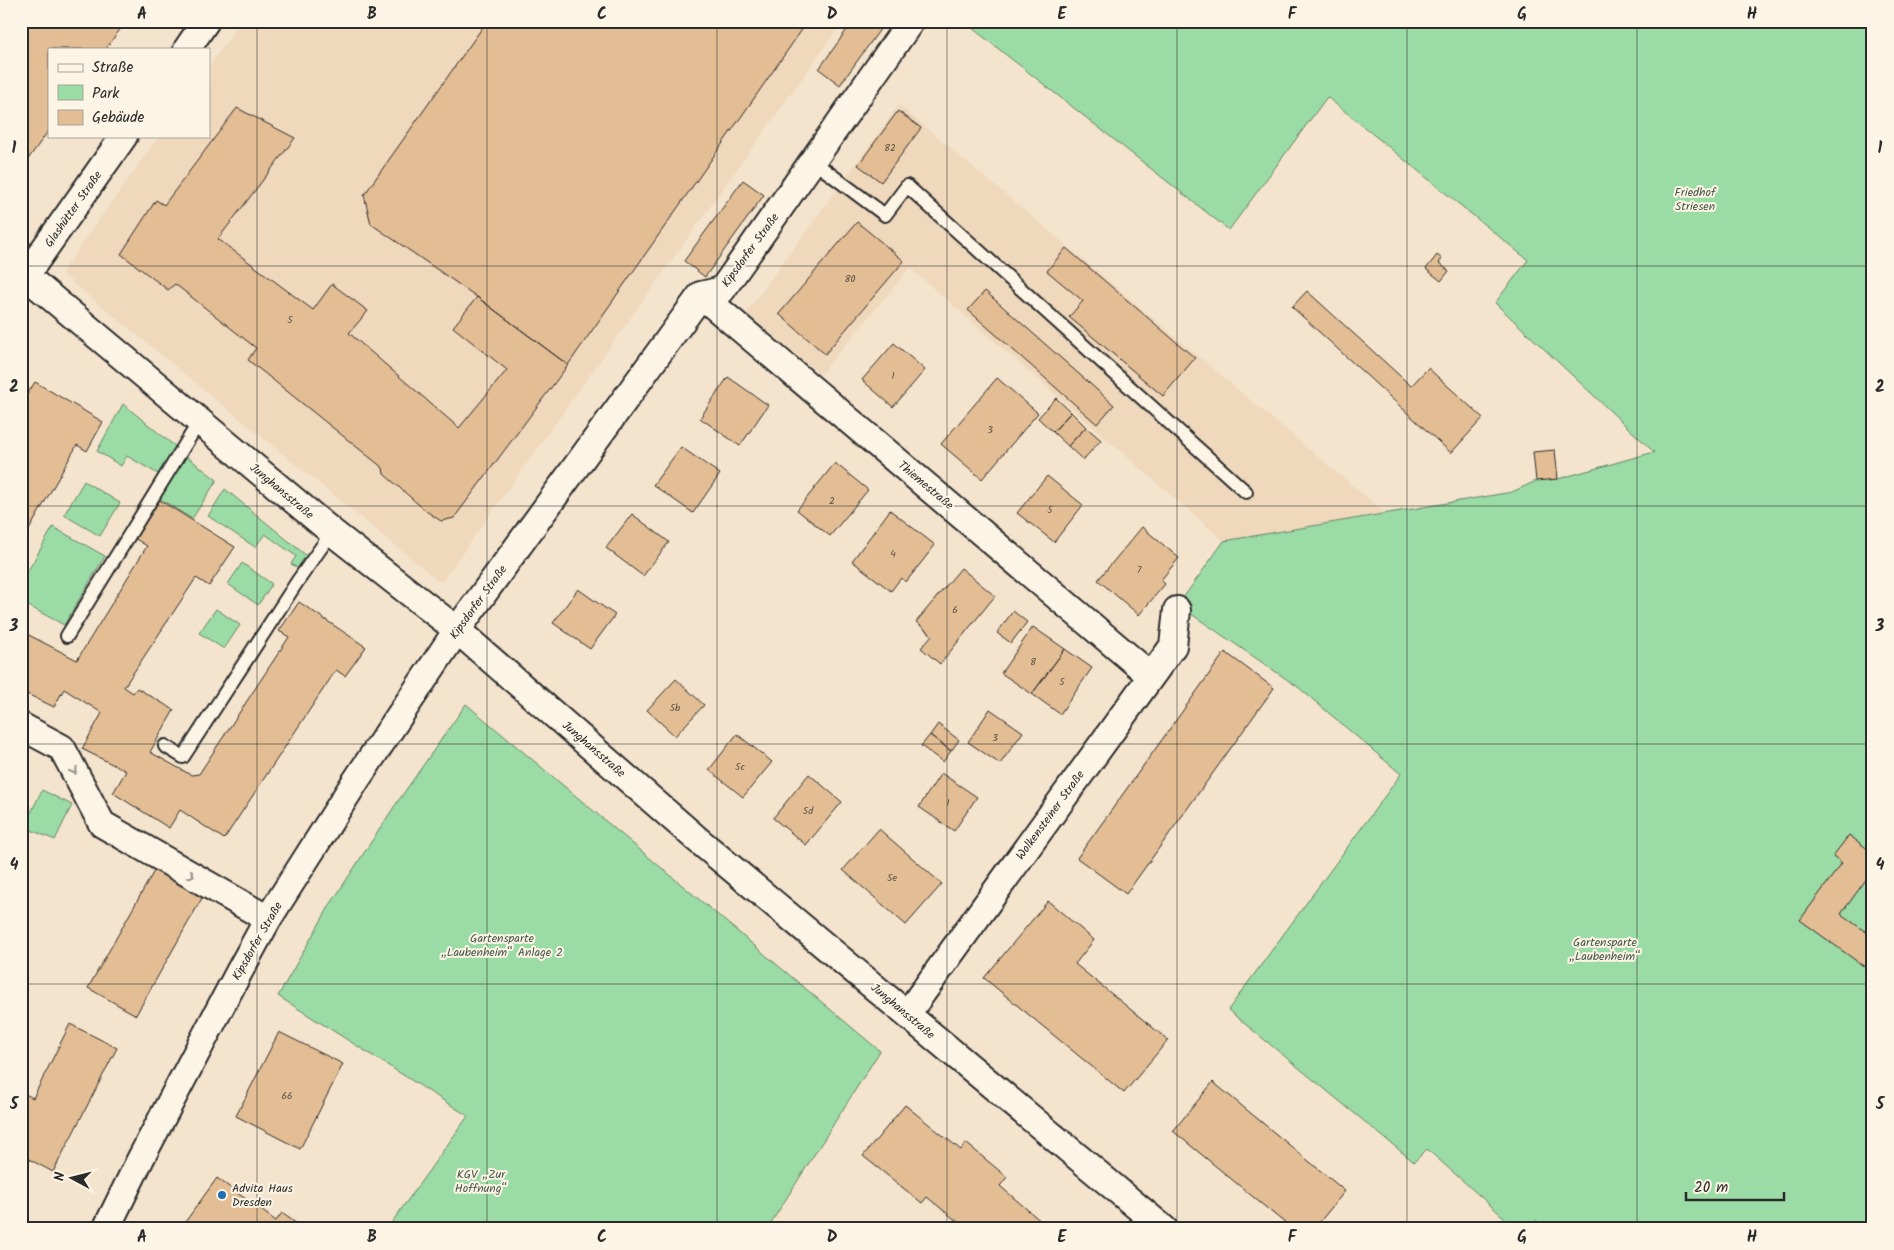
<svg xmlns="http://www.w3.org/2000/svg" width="1894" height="1250" font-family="Kalam,sans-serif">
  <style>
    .built { fill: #efd8bc }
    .green { fill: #9bdba5; stroke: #638368 }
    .building { fill: #e3bd94; stroke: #2b2b2b }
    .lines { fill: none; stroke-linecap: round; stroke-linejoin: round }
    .lane-casing { stroke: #2b2b2b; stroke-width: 16 }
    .street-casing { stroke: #2b2b2b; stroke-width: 30 }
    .lane { stroke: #fcf5e5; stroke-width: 12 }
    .street { stroke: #fcf5e5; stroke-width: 26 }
    .oneway { stroke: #949088 }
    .grid { fill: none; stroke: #2b2b2b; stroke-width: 1; stroke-opacity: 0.55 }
    .poi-dot { fill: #1f6fb2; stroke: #fcf5e5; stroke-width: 2 }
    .labels { text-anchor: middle; stroke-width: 4; stroke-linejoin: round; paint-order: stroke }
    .number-label { font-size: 10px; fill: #595045 }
    .park-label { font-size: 12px; fill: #47574a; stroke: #fcf5e5 }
    .street-label { font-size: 12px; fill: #2b2b2b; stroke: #fcf5e5 }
    .poi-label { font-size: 12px; fill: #2b2b2b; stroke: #fcf5e5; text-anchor: start }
    .neatline { fill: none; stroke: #2b2b2b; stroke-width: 2 }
    .grid-label { font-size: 16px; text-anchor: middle; font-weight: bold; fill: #2b2b2b }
  </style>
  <rect width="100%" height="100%" fill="#f4e4cd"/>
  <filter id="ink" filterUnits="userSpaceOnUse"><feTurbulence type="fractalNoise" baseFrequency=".02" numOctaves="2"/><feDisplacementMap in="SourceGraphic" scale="10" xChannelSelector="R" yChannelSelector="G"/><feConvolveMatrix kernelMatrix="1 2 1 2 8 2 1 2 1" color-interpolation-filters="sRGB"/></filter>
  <g filter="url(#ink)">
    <path class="built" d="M 241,21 L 843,21 L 441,583 L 61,273 L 159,136 L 209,136 L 209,67 Z
      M 899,105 L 1385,513 L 1224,541 L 910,268 L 820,375 L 746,313 Z"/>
    <path class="green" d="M 977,21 L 1873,21 L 1873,1229 L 1546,1229 L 1536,1221 L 1529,1229 L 1517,1229 L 1427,1149 L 1414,1162 L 1228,1010 L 1401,774 L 1298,687 L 1178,605 L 1224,541 L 1512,492 L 1536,481 L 1558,479 L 1654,452 L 1495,303 L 1528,260 L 1327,97 L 1229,230 L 972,28 Z
      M 123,404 L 176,447 L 158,474 L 127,456 L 121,466 L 97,451 Z
      M 186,456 L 217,480 L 192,519 L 159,498 Z
      M 84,481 L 120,503 L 100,536 L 64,515 Z
      M 225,489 L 307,556 L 299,569 L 291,564 L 296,556 L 265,534 L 255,547 L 208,516 Z
      M 53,527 L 105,556 L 64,625 L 21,602 L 21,583 Z
      M 242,563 L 272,584 L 258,605 L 228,584 Z
      M 216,609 L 240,625 L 224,649 L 199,633 Z
      M 466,704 L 880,1051 L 767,1229 L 387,1229 L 468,1116 L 278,996 L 330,905 L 394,807 Z
      M 42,790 L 72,805 L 55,840 L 24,827 Z"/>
    <path class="building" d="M 29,21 L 126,21 L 106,49 L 49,49 L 49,130 L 21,169 L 21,32 Z
      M 487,21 L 808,21 L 568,365 L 477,297 L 371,224 L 364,195 Z
      M 853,21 L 886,21 L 840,85 L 819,69 Z
      M 237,108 L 295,138 L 218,239 L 313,310 L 332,284 L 368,311 L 349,333 L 459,428 L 507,370 L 453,327 L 477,297 L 568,365 L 454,518 L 441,521 L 426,511 L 384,474 L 383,468 L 248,360 L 256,348 L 175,284 L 168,290 L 121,254 L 156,200 L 164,205 Z
      M 898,111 L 921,128 L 881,182 L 858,165 Z
      M 743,180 L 764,195 L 705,277 L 684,261 Z
      M 857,222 L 904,261 L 825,354 L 779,314 Z
      M 1066,248 L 1195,358 L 1163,396 L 1069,317 L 1083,301 L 1047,271 Z
      M 1437,255 L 1442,259 L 1439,263 L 1449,271 L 1441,281 L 1426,269 Z
      M 985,291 L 1114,405 L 1097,424 L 968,310 Z
      M 1307,291 L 1411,386 L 1428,368 L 1483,418 L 1451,453 L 1292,307 Z
      M 894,343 L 925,370 L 893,407 L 862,380 Z
      M 728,377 L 768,405 L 740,446 L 700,418 Z
      M 997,378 L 1038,413 L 982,479 L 941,444 Z
      M 35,382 L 103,422 L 87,451 L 77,445 L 21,544 L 21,424 L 27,414 L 21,410 L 21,404 Z
      M 1056,398 L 1071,412 L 1053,432 L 1038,418 Z
      M 1071,412 L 1086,427 L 1068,446 L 1053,432 Z
      M 1086,427 L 1101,440 L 1083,460 L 1068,446 Z
      M 681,447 L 720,474 L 693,513 L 653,485 Z
      M 1555,450 L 1558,479 L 1536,481 L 1533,452 Z
      M 835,463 L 868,490 L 830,536 L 797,510 Z
      M 1047,476 L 1083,505 L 1054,542 L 1017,513 Z
      M 158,499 L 235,547 L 209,586 L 196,578 L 124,687 L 133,693 L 137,688 L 174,710 L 150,752 L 191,775 L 199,774 L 289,637 L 279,631 L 299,602 L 366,647 L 345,676 L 336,670 L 224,839 L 180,810 L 169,828 L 113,793 L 126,771 L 82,749 L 102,713 L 64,689 L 54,707 L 21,691 L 21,631 L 77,660 L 147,546 L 134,538 Z
      M 890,510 L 935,545 L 906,582 L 901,578 L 891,591 L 852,561 Z
      M 632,514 L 669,542 L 643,576 L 606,548 Z
      M 1142,527 L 1179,558 L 1161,580 L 1165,584 L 1139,615 L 1098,580 Z
      M 961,568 L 995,596 L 940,664 L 921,648 L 932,635 L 916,622 Z
      M 578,589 L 615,615 L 590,649 L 553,623 Z
      M 1013,611 L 1027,622 L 1011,643 L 997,633 Z
      M 1033,627 L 1065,649 L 1032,694 L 1001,673 Z
      M 1065,649 L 1092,668 L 1060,714 L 1032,694 Z
      M 1225,652 L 1274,688 L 1126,894 L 1077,858 Z
      M 676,679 L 704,705 L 675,736 L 647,710 Z
      M 990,709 L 1023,732 L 1000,764 L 968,742 Z
      M 938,724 L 959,740 L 951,751 L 930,735 Z
      M 737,734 L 772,762 L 743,797 L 709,770 Z
      M 930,735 L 951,751 L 943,762 L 921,746 Z
      M 941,773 L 977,797 L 954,831 L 919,807 Z
      M 809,774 L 842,802 L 806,845 L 773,818 Z
      M 879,829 L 942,884 L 906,925 L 843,870 Z
      M 1849,835 L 1873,853 L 1873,870 L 1841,914 L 1873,937 L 1873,973 L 1800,920 L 1842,863 L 1833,856 Z
      M 158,864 L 206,891 L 136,1015 L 88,988 Z
      M 1048,901 L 1094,940 L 1075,964 L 1168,1040 L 1124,1093 L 984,978 Z
      M 70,1024 L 117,1048 L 53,1172 L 21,1155 L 21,1092 L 33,1098 Z
      M 279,1032 L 343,1064 L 300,1149 L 236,1116 Z
      M 1213,1082 L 1345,1191 L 1314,1229 L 1292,1229 L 1173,1131 Z
      M 905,1105 L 961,1150 L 966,1143 L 1007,1177 L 1000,1186 L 1050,1229 L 962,1229 L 964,1227 L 927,1197 L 922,1203 L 863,1156 Z
      M 217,1178 L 276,1221 L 282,1213 L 304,1229 L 180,1229 Z
      M 1536,1221 L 1546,1229 L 1529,1229 Z"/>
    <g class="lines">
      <g class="lane-casing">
        <path id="lane" d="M 814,162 L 885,215 L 907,186 L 1246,492
          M 67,636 L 199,422
          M 165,746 L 183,757 L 297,582 L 332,532"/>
      </g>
      <g class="street-casing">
        <path id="street" d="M 187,49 L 206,21
          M 21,272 L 332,532 L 457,630 L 698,840 L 1164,1229
          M 21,282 L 124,136
          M 701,295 L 1151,676
          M 21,726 L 62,748 L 102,824 L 268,919
          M 907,1014 L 1173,646 L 1177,610
          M 106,1229 L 141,1158 L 239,972 L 268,919 L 355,782 L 457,630 L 701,295 L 722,290 L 911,21"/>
      </g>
      <use href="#lane" class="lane"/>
      <use href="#street" class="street"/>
    </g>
    <defs><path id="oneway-chevron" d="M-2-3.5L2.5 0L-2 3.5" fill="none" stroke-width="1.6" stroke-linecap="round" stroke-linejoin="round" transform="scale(1.25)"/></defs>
    <g class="oneway">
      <use href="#oneway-chevron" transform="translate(74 771) rotate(62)"/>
      <use href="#oneway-chevron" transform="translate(191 875) rotate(30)"/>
    </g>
  </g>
  <path class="grid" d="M 257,21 L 257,1229M 487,21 L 487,1229M 717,21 L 717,1229M 947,21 L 947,1229M 1177,21 L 1177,1229M 1407,21 L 1407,1229M 1637,21 L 1637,1229M 21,266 L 1873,266M 21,506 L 1873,506M 21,744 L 1873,744M 21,984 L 1873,984"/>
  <circle class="poi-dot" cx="222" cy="1195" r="5"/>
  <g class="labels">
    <g class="number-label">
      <text x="890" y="151">82</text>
      <text x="850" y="282">80</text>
      <text x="290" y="323">5</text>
      <text x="893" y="379">1</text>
      <text x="990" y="433">3</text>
      <text x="832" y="504">2</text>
      <text x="1050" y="513">5</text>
      <text x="893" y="557">4</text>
      <text x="1139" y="573">7</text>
      <text x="955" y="613">6</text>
      <text x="1033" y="665">8</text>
      <text x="1062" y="685">5</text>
      <text x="675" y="711">5b</text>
      <text x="995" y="741">3</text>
      <text x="740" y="770">5c</text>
      <text x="948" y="806">1</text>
      <text x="808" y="814">5d</text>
      <text x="892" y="881">5e</text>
      <text x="287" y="1099">66</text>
    </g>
    <g class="park-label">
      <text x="1695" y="196">Friedhof<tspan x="1695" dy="14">Striesen</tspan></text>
      <text x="502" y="942">Gartensparte<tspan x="502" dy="14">„Laubenheim“ Anlage 2</tspan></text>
      <text x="1605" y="946">Gartensparte<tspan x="1605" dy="14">„Laubenheim“</tspan></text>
      <text x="481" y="1178">KGV „Zur<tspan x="481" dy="14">Hoffnung“</tspan></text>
    </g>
    <g class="street-label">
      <text transform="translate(73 209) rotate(-55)" y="4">Glashütter Straße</text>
      <text transform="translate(750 250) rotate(-54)" y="4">Kipsdorfer Straße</text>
      <text transform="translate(926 485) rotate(40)" y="4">Thiemestraße</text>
      <text transform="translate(282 491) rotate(40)" y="4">Junghansstraße</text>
      <text transform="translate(478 602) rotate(-54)" y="4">Kipsdorfer Straße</text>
      <text transform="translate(594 749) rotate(41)" y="4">Junghansstraße</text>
      <text transform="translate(1050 815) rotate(-54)" y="4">Wolkensteiner Straße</text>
      <text transform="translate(257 941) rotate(-60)" y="4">Kipsdorfer Straße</text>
      <text transform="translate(903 1011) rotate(40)" y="4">Junghansstraße</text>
    </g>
    <g class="poi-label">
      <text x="232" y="1192">Advita Haus<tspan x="232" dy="14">Dresden</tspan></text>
    </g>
  </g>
  <rect width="1894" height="1250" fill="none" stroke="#fcf5e5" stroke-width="55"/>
  <rect x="48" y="48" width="162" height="90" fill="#fcf5e5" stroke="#a8a49b"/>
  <rect x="58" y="64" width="25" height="8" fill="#fcf5e5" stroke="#a8a49b"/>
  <text x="92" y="72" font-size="15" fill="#2b2b2b">Straße</text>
  <rect x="58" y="85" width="25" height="15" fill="#9bdba5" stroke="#a8a49b"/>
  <text x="92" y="98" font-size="15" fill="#2b2b2b">Park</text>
  <rect x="58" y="110" width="25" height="15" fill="#e3bd94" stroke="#a8a49b"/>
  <text x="92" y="122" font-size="15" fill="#2b2b2b">Gebäude</text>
  <g transform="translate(72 1178) rotate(277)" stroke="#fcf5e5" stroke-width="4" paint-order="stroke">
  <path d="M0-4L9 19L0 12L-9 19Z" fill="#2b2b2b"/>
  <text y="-8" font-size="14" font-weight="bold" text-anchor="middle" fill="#2b2b2b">N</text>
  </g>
  <path d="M1686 1192v8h98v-8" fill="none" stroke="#2b2b2b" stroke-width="2.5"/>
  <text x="1694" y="1192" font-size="15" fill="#2b2b2b" stroke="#fcf5e5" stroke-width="4" paint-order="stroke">20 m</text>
  <rect x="28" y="28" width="1838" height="1194" class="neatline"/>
  <g class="grid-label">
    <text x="142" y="19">A</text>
    <text x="372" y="19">B</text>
    <text x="602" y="19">C</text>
    <text x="832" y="19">D</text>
    <text x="1062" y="19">E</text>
    <text x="1292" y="19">F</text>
    <text x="1522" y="19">G</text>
    <text x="1752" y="19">H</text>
    <text x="14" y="153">1</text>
    <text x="1880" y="153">1</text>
    <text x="14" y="392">2</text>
    <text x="1880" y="392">2</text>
    <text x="14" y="631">3</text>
    <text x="1880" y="631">3</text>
    <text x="14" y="870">4</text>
    <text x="1880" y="870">4</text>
    <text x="14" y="1109">5</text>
    <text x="1880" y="1109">5</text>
    <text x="142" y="1242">A</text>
    <text x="372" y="1242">B</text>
    <text x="602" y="1242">C</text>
    <text x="832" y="1242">D</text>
    <text x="1062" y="1242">E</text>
    <text x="1292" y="1242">F</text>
    <text x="1522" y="1242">G</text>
    <text x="1752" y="1242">H</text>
  </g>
</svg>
